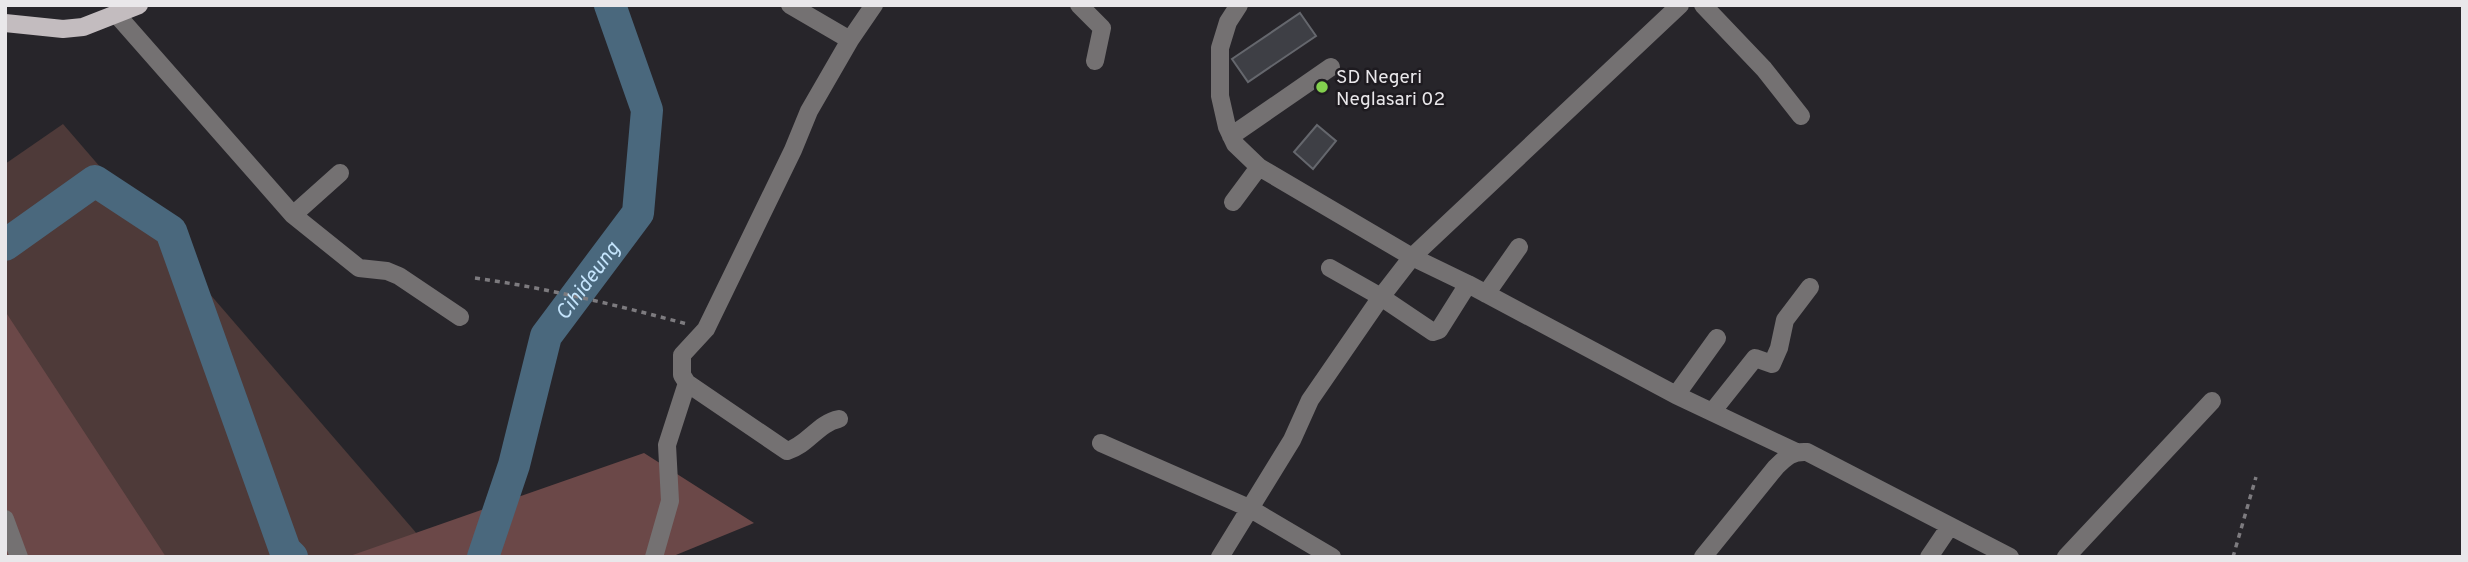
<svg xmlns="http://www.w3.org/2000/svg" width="2468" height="562" font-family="Overpass,sans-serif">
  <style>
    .green { fill: #4e3a39 }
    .forest { fill: #6b4848 }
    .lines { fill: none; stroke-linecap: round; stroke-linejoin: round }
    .river { stroke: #4a687d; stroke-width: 32 }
    .building { fill: #3e3f45; stroke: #65676d; stroke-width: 2 }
    .path { stroke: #7d7b7f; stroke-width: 3.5; stroke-dasharray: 5 5; stroke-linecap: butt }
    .minor { stroke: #747172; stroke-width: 18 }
    .major { stroke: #c3bcbf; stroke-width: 18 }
    .poi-dot { fill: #83d04e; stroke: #1e1b20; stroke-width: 2.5 }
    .labels { text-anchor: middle; stroke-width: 5; stroke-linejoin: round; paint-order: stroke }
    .poi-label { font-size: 19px; fill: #e9e7ea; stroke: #1e1b20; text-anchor: start }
    .water-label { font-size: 21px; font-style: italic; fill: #c4e4fc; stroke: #1e1b20 }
  </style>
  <rect width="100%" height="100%" fill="#27252a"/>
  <path class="green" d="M 63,124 L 437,557 L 5,557 L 5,164 Z"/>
  <path class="forest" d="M 5,311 L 166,557 L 5,557 Z
    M 644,453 L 754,523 L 671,557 L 347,557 Z"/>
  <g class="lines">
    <g class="river">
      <path d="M 5,245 L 95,181 L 171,231 L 285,550 L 292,557"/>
      <path id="s1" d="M 483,557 L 514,465 L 546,336 L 638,213 L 647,110 L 610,5"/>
    </g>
  </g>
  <path class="building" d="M 1300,13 L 1316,36 L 1248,82 L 1232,59 Z
    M 1317,125 L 1336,141 L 1313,169 L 1294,152 Z"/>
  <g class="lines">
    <path class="path" d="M 475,278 C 547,288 616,305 687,324
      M 2233,557 L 2256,477"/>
    <path class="minor" d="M 790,5 L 850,40
      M 1079,5 L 1102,28 L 1095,61
      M 1239,5 L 1228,22 L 1220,48 L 1220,96 L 1227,127 L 1235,144 L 1259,167 L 1412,257 L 1468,284 L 1676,395 L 1796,452
      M 1703,5 L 1764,69 L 1801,116
      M 117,15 L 293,215 L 359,268 L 387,271 L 399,276 L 460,317
      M 1231,136 L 1331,67
      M 1233,202 L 1259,167
      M 293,215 L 340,173
      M 1330,268 L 1381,297 L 1433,332 L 1439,330 L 1468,284
      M 1486,294 L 1519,247
      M 687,383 L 787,451 C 808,445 818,423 839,419
      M 1676,395 L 1717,338
      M 1712,412 L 1755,358 L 1772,364 L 1779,348 L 1785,320 L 1810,287
      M 1101,443 L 1249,508 L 1332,557
      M 5,519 L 19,557
      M 654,557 L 670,501 L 667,445 L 687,383 L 682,375 L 682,355 L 706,329 L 793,150 L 809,111 L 850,40 L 874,5
      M 1220,557 L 1292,440 L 1310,400 L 1381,297 L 1412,257 L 1680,5
      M 1703,557 L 1776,467 C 1786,457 1792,451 1807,452 L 2010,557
      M 1929,557 L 1950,526
      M 2066,557 L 2212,401"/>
    <path class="major" d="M 5,23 L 63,29 L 83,27 L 139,5"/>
  </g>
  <circle class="poi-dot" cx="1322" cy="87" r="7"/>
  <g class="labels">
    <g class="poi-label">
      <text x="1336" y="83">SD Negeri<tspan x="1336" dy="22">Neglasari 02</tspan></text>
    </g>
    <g class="water-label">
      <text dy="7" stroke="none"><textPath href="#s1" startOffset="299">Cihideung</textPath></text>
    </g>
  </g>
  <rect width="2468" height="562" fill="none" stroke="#e9e7ea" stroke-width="14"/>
</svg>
